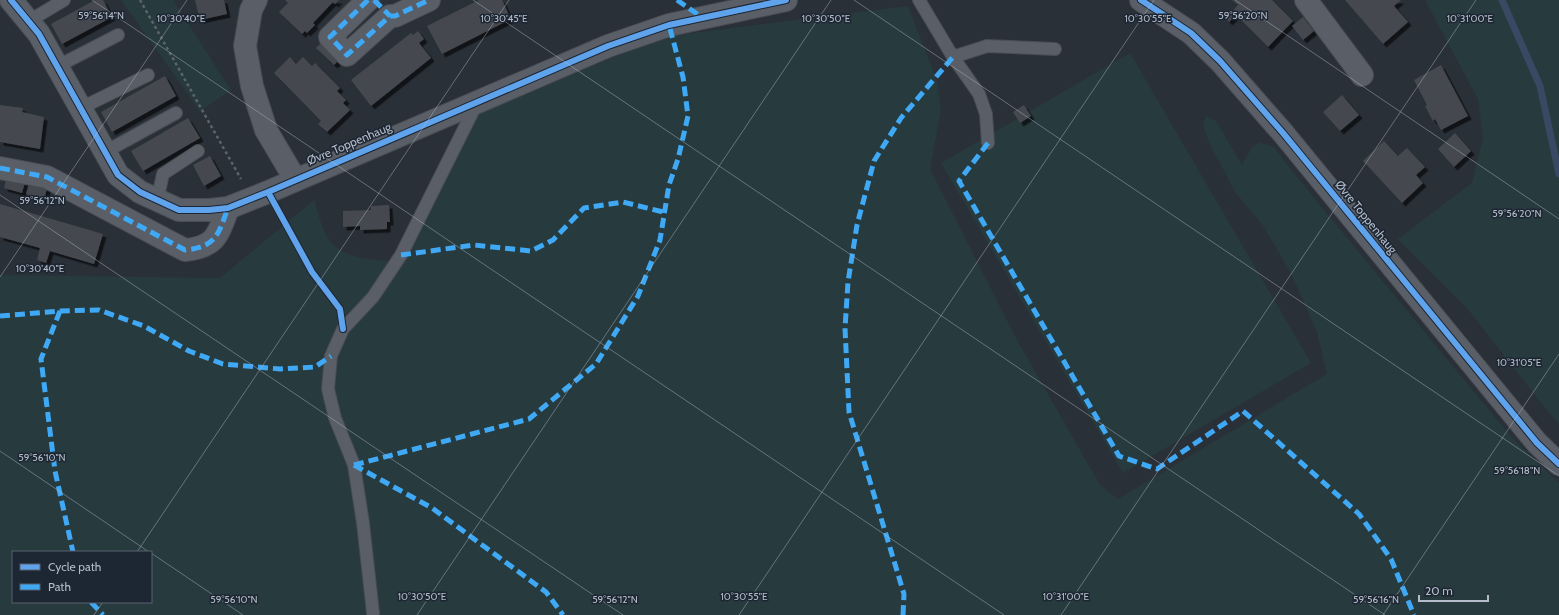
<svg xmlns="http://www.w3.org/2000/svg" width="1559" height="615" font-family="Cabin,sans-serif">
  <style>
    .green { fill: #273a3e; fill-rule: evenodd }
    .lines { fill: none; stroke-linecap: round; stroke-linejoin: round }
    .stream { stroke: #384963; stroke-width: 7 }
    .building { fill: #444950; filter: url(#shadow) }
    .service-casing { stroke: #484c53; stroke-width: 14 }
    .minor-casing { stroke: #484c53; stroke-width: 24 }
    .path { stroke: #5d636a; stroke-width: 2.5; stroke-dasharray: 3 3; stroke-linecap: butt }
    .service { stroke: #5a5e66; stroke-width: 12 }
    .minor { stroke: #5a5e66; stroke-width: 22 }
    .quiet { stroke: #3fa9f5; stroke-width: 5; stroke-dasharray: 10 5; stroke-linecap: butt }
    .cycleway-casing { stroke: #1d2633; stroke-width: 8 }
    .cycleway { stroke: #60a3ed; stroke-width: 6 }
    .ticks { fill: none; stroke: #b4bcc9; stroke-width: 1; stroke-opacity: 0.45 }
    .labels { text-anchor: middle; stroke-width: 3; stroke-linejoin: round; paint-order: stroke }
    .street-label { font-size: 12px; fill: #b4bcc9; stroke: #1d2633 }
    .ticks-label { font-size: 10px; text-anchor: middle; fill: #b4bcc9; stroke: #1d2633; stroke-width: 3; stroke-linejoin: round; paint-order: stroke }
  </style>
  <defs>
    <filter id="shadow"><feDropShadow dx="3.5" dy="3.5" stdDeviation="0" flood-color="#0009"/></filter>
  </defs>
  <rect width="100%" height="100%" fill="#2a3038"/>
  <path class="green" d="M 121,0 L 173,0 L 231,90 L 200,111 Z
    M 1425,0 L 1559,0 L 1559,424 L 1549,413 L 1466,307 L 1398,239 L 1472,183 L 1483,138 L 1478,99 Z
    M 908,6 L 937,81 L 941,110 L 930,169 L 1017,340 L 1100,485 L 1118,499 L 1327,374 L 1317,332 L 1292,275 L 1264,227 L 1235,192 L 1209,142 L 1203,125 L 1206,116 L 1216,121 L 1242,165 L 1252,147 L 1260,142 L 1274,147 L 1296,176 L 1513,439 L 1559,483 L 1559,615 L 0,615 L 0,275 L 220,278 L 314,200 C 318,212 321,225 326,235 C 340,261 378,260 404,262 L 478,114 L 661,37 ZM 13,552 L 151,552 L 151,602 L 13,602 Z
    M 1130,53 L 1311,363 L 1123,473 L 941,163 Z"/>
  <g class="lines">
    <path class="stream" d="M 1502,0 L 1540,86 L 1559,174"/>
  </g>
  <path class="building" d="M 95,0 L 103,0 L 112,17 L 62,44 L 51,24 Z
    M 195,0 L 224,0 L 227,14 L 200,20 Z
    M 285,0 L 339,0 L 335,4 L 333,2 L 313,23 L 315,25 L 307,33 L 305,31 L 302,34 L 279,12 L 288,3 Z
    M 479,0 L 502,0 L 511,19 L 442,54 L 427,26 Z
    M 1232,0 L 1272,0 L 1293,21 L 1268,47 L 1236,15 L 1229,22 L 1222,14 L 1225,11 L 1229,15 L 1238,5 Z
    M 1345,0 L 1401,0 L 1394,6 L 1408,22 L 1383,44 Z
    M 1303,17 L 1314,31 L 1303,40 L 1292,26 Z
    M 418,31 L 424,39 L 419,43 L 431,58 L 371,106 L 351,80 L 411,33 L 413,35 Z
    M 326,38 L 344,55 L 334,65 L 316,48 Z
    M 290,57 L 296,64 L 303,57 L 312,66 L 315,63 L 340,88 L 337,91 L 346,100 L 343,103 L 350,110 L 327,132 L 318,124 L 321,121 L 274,73 Z
    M 1441,65 L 1468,116 L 1441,130 L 1435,119 L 1433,121 L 1425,106 L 1427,105 L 1414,80 Z
    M 165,76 L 176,96 L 112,132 L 101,112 Z
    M 1342,95 L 1359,115 L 1340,131 L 1323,112 Z
    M 0,105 L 23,108 L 22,112 L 44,117 L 40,149 L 0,142 Z
    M 1024,105 L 1031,116 L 1020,123 L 1013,112 Z
    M 188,118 L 200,138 L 143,171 L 131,151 Z
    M 1455,133 L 1471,151 L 1454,167 L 1438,149 Z
    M 1384,141 L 1398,156 L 1407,148 L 1425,167 L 1416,175 L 1423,183 L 1402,203 L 1363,161 Z
    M 210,156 L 221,176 L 204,186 L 193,165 Z
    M 8,173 L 26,179 L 22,193 L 4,188 Z
    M 30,180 L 48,185 L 44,200 L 26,194 Z
    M 0,204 L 103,234 L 94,264 L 50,251 L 46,263 L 37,260 L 40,248 L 0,237 Z
    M 389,205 L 390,222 L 387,222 L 387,229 L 360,230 L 360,226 L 343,227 L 343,211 L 371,210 L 371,206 Z"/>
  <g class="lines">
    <g class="service-casing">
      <path id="service" d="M 919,0 L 953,57 L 979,94 L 986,114 L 988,143
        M 29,21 L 64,0
        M 953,57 L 987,46 L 1055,49
        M 58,66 L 118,35
        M 81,108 L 148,75
        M 105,152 L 176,113
        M 157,201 L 163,174 L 198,151
        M 373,613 L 363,523 L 354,465 L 335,418 L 328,389 L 331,356 L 343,329 L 373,297 L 401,255 L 477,103"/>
    </g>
    <g class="minor-casing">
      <path id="minor" d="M 11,0 L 39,34 L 118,175 L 140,192 L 179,210 L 209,210 L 228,208 L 268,192 L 608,46 L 669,25 L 786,0
        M 256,0 L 251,10 L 245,46 L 252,86 L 266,130 L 295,179
        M 368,0 L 330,37 L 347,55 L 390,16 L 395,16 L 429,0
        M 1141,0 L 1191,33 L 1220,61 L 1283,133 L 1537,443 L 1559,464
        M 1306,0 L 1362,75
        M 0,168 L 47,177 L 185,250 C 216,247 218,235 228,208"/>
    </g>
    <path class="path" d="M 140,0 L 241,179"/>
    <use href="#service" class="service"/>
    <use href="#minor" class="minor"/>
    <path class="quiet" d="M 368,0 L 330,37 L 347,55 L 390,16 L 395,16 L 429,0
      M 374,0 L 390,16
      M 677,0 L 703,18
      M 988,143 L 959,181 L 1119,456 L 1157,469 L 1243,411 L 1359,514 L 1391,559 L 1414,615
      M 0,168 L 47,177 L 185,250 C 216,247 218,235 228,208
      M 401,255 L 474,245 L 531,251 L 553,240 L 584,208 L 623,202 L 663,212
      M 60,311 L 41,359 L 55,471 L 73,552
      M 0,316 L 60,311 L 99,310 L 144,326 L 189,351 L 223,364 L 280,369 L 315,367 L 331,356
      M 354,465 L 529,419 L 596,364 L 638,296 L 660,240 L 669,185 L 678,159 L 688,116 L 683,77 L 669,25
      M 354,465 L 432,508 L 546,592 L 563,615
      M 91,602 L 103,615
      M 903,615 L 904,594 L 849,412 L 845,328 L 848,282 L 857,225 L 874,161 L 901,118 L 953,57"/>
    <g class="cycleway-casing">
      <path id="cycleway" d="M 11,0 L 39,34 L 118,175 L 140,192 L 179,210 L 209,210 L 228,208 L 268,192 L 608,46 L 669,25 L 786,0
        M 1141,0 L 1191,33 L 1220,61 L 1283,133 L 1537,443 L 1559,464
        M 268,192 L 312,272 L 340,309 L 343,329"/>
    </g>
    <use href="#cycleway" class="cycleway"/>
  </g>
  <path class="ticks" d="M 92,0 L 1004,615M 473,0 L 1385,615M 854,0 L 1559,476M 1235,0 L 1559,219M 0,195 L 623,615M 0,277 L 187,0M 0,451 L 149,552M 137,552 L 509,0M 151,553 L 243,615M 94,615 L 103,602M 417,615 L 831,0M 739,615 L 1154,0M 1061,615 L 1476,0M 1383,615 L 1559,354"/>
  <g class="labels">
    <g class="street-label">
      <text transform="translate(349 144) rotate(-23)" y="4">Øvre Toppenhaug</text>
      <text transform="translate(1366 217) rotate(51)" y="4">Øvre Toppenhaug</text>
    </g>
  </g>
  <g class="ticks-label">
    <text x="1243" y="19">59°56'20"N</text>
    <text x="101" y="19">59°56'14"N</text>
    <text x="181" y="22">10°30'40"E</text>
    <text x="1148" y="22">10°30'55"E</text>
    <text x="1470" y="22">10°31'00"E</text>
    <text x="504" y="22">10°30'45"E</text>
    <text x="826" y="22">10°30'50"E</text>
    <text x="42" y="204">59°56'12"N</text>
    <text x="1517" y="217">59°56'20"N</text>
    <text x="40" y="272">10°30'40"E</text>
    <text x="1519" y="366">10°31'05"E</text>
    <text x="42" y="461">59°56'10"N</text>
    <text x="1517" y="474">59°56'18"N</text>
    <text x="422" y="600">10°30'50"E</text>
    <text x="744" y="600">10°30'55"E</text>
    <text x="1066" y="600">10°31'00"E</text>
    <text x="234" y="603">59°56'10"N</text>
    <text x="615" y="603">59°56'12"N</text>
    <text x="1376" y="603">59°56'16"N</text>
  </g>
  <rect x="12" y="551" width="140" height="52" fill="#1d2633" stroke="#59626f"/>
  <rect x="20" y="564" width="20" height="6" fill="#60a3ed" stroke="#59626f"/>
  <text x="48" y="571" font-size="12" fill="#b4bcc9">Cycle path</text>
  <rect x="20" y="584" width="20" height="6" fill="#3fa9f5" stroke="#59626f"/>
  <text x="48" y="591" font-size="12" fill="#b4bcc9">Path</text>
  <path d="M1419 595v6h69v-6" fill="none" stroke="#b4bcc9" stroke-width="2"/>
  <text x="1425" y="595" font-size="12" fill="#b4bcc9" stroke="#1d2633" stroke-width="3" paint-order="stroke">20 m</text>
</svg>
